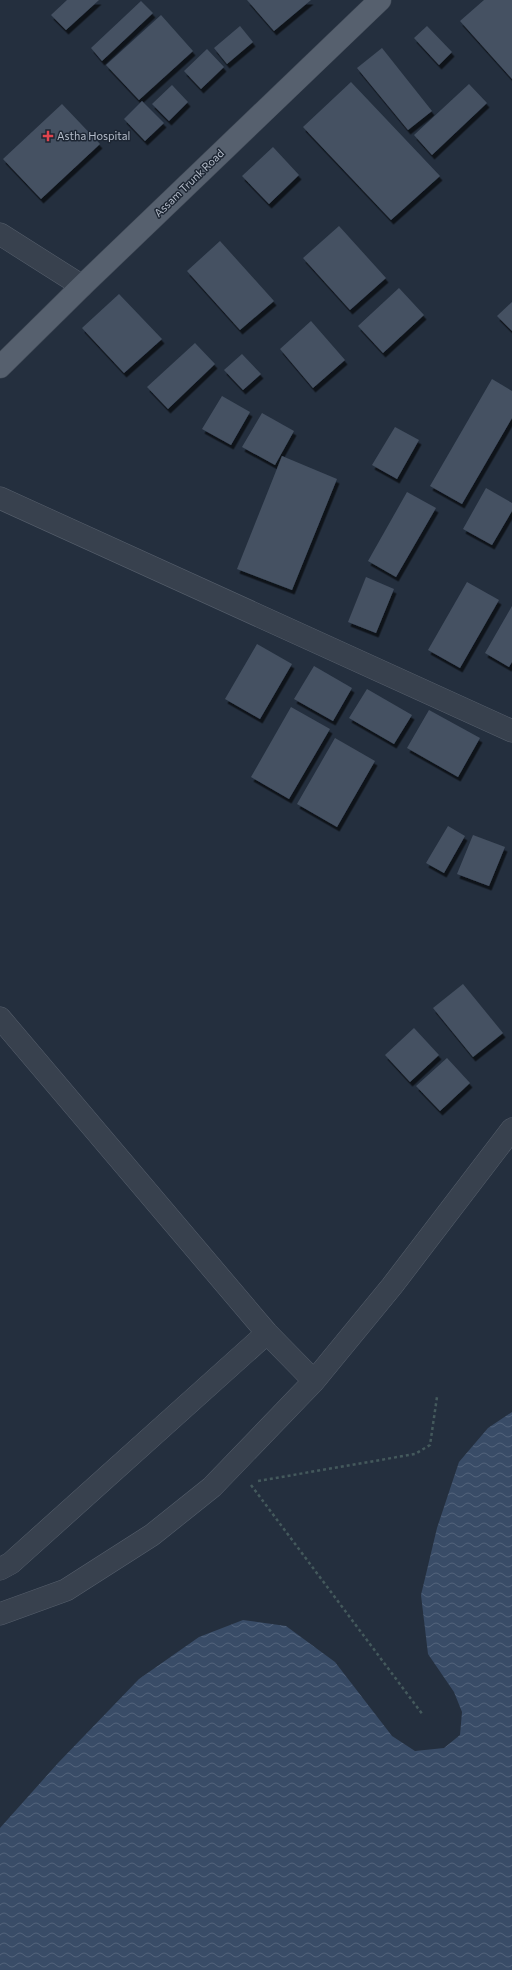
<svg xmlns="http://www.w3.org/2000/svg" width="512" height="1970" font-family="Commissioner,sans-serif">
  <style>
    .water { fill: url(#water-waves) }
    .building { fill: #455162; filter: url(#shadow) }
    .lines { fill: none; stroke-linecap: round; stroke-linejoin: round }
    .minor-casing { stroke: #565f6c; stroke-width: 23 }
    .primary-casing { stroke: #414a57; stroke-width: 23 }
    .path { stroke: #44595c; stroke-width: 2.5; stroke-dasharray: 3 3; stroke-linecap: butt }
    .minor { stroke: #38414e; stroke-width: 22 }
    .primary { stroke: #56606e; stroke-width: 22 }
    .health-dot { fill: #e0444e; stroke: #1d2633; stroke-width: 1.5 }
    .labels { text-anchor: middle; stroke-width: 3; stroke-linejoin: round; paint-order: stroke }
    .poi-label { font-size: 11px; fill: #b4bcc9; stroke: #1d2633; text-anchor: start }
    .street-label { font-size: 11px; fill: #b4bcc9; stroke: #1d2633 }
  </style>
  <defs>
    <pattern id="water-waves" width="16" height="10" patternUnits="userSpaceOnUse"><rect width="16" height="10" fill="#394c67"/><path d="M0 5q4-4 8 0t8 0" fill="none" stroke="#53647b"/></pattern>
    <filter id="shadow"><feDropShadow dx="2.5" dy="4.5" stdDeviation="0" flood-color="#0009"/></filter>
  </defs>
  <rect width="100%" height="100%" fill="#242f3e"/>
  <path class="water" d="M 512,1412 L 512,1970 L 0,1970 L 0,1828 L 58,1763 L 139,1679 L 199,1637 L 243,1620 L 286,1626 L 335,1662 L 392,1736 L 415,1751 L 444,1748 L 460,1735 L 462,1712 L 454,1692 L 428,1654 L 421,1595 L 437,1528 L 459,1462 L 488,1428 Z"/>
  <path class="building" d="M 67,0 L 99,0 L 66,30 L 51,15 Z
    M 247,0 L 311,0 L 274,31 Z
    M 484,0 L 512,0 L 512,79 L 460,21 Z
    M 141,1 L 153,13 L 102,61 L 91,48 Z
    M 161,15 L 193,51 L 139,100 L 106,65 Z
    M 240,26 L 253,42 L 227,64 L 214,48 Z
    M 427,26 L 452,52 L 439,65 L 414,38 Z
    M 382,48 L 432,111 L 408,130 L 357,68 Z
    M 207,49 L 224,67 L 201,89 L 184,71 Z
    M 351,82 L 440,176 L 391,220 L 303,127 Z
    M 469,84 L 487,103 L 432,155 L 414,135 Z
    M 172,85 L 188,102 L 169,121 L 152,104 Z
    M 142,101 L 164,123 L 145,141 L 124,119 Z
    M 62,104 L 100,144 L 41,199 L 3,159 Z
    M 273,147 L 299,175 L 269,204 L 242,176 Z
    M 339,226 L 386,278 L 350,310 L 303,258 Z
    M 220,241 L 274,301 L 240,330 L 187,271 Z
    M 399,288 L 424,315 L 383,353 L 358,326 Z
    M 119,294 L 162,339 L 124,373 L 82,328 Z
    M 512,302 L 512,331 L 497,316 Z
    M 311,321 L 345,360 L 313,388 L 280,349 Z
    M 195,343 L 215,364 L 168,409 L 147,387 Z
    M 242,354 L 261,374 L 243,390 L 224,370 Z
    M 492,379 L 512,391 L 512,418 L 462,504 L 430,486 Z
    M 222,396 L 250,412 L 231,445 L 202,429 Z
    M 262,413 L 294,431 L 275,465 L 242,447 Z
    M 395,427 L 419,440 L 397,479 L 372,465 Z
    M 282,456 L 337,479 L 292,590 L 237,569 Z
    M 486,488 L 512,503 L 512,511 L 492,545 L 463,529 Z
    M 407,492 L 436,508 L 396,577 L 368,561 Z
    M 366,577 L 394,589 L 376,633 L 348,622 Z
    M 467,582 L 499,600 L 460,668 L 428,650 Z
    M 512,606 L 512,662 L 509,667 L 485,653 Z
    M 257,644 L 292,664 L 260,719 L 225,699 Z
    M 314,666 L 352,688 L 333,721 L 294,699 Z
    M 367,689 L 412,715 L 394,744 L 349,718 Z
    M 291,707 L 330,729 L 289,799 L 251,777 Z
    M 429,710 L 480,738 L 458,777 L 407,748 Z
    M 335,738 L 375,761 L 337,827 L 297,804 Z
    M 448,826 L 465,836 L 444,873 L 426,863 Z
    M 473,835 L 505,847 L 489,886 L 457,874 Z
    M 463,984 L 503,1033 L 473,1057 L 433,1008 Z
    M 414,1028 L 439,1055 L 410,1082 L 385,1055 Z
    M 447,1058 L 470,1083 L 440,1111 L 416,1086 Z"/>
  <g class="lines">
    <g class="minor-casing">
      <path id="minor" d="M 0,234 L 82,286
        M 0,498 L 512,731
        M 0,1018 L 267,1333 L 314,1381
        M 0,1569 L 11,1563 L 21,1554 L 267,1333
        M 0,1614 L 66,1590 L 152,1535 L 212,1487 L 314,1381 L 392,1286 L 512,1129"/>
    </g>
    <g class="primary-casing">
      <path id="primary" d="M 0,367 L 82,286 L 380,0"/>
    </g>
    <path class="path" d="M 258,1481 L 415,1454 L 430,1445 L 437,1397
      M 251,1485 L 423,1715"/>
    <use href="#minor" class="minor"/>
    <use href="#primary" class="primary"/>
  </g>
  <path class="health-dot" d="M46 130h4v4h4v4h-4v4h-4v-4h-4v-4h4z"/>
  <g class="labels">
    <g class="poi-label">
      <text x="57" y="140">Astha Hospital</text>
    </g>
    <g class="street-label">
      <text transform="translate(189 183) rotate(-44)" y="4">Assam Trunk Road</text>
    </g>
  </g>
</svg>
